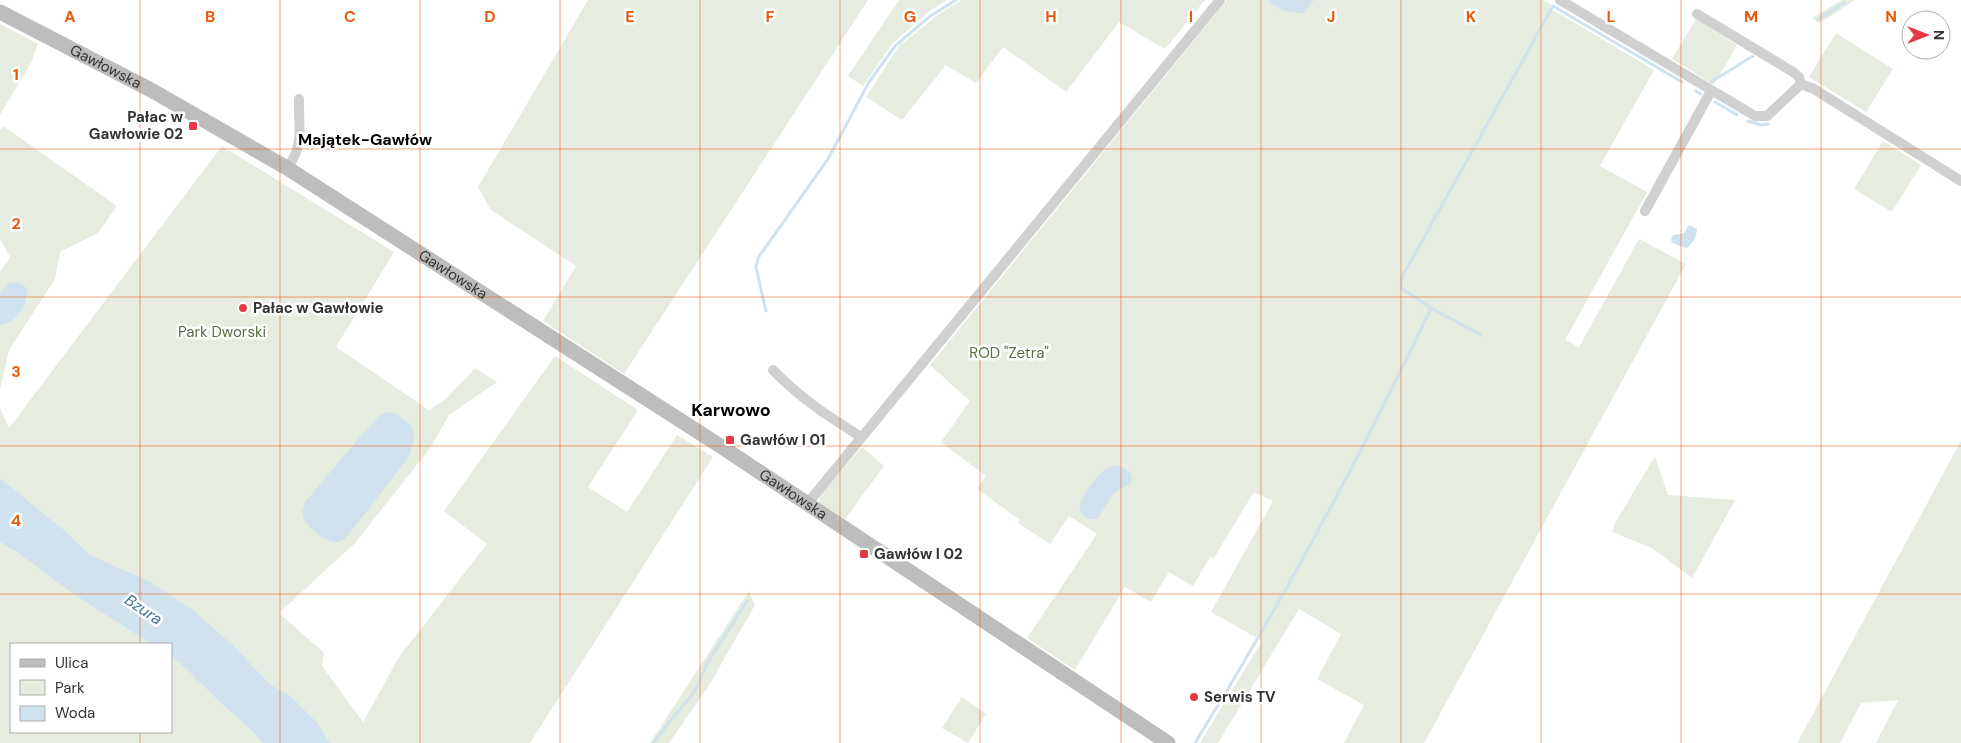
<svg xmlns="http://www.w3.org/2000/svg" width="1961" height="743" font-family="'DM Sans',sans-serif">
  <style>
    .green { fill: #e6ecdf }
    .water { fill: #cfe2ee }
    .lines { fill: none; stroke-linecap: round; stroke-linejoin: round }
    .stream { stroke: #cfe2ee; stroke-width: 3 }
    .street { stroke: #d0d0d0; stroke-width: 10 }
    .secondary { stroke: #bdbdbd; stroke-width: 15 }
    .grid { fill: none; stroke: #e8590c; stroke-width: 1; stroke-opacity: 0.55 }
    .poi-dot { fill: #e63946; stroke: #fff; stroke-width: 2 }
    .labels { text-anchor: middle; stroke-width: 5; stroke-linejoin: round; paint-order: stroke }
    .street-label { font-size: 15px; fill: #333; stroke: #fff }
    .poi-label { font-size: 15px; font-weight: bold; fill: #333; stroke: #fff; text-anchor: start }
    .park-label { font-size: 15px; fill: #56703f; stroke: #fff }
    .neighbourhood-label { font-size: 16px; font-weight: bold; fill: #000; stroke: #fff }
    .water-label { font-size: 16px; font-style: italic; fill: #3f7597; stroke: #fff }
    .quarter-label { font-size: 18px; font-weight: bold; fill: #000; stroke: #fff }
    .grid-label { font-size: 16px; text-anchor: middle; font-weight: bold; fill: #e8590c; stroke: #fff; stroke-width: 5; stroke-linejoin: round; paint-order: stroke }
  </style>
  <rect width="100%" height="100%" fill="#fff"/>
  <path class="green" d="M 588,0 L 868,0 L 624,374 L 543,321 L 576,266 L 491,210 L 478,187 Z
    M 899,0 L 947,0 L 931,10 L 893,43 L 863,86 L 848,76 Z
    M 961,0 L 1205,0 L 1165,49 L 1119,22 L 1066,92 L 1003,47 L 976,83 L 946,65 L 902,120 L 866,97 L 899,46 L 938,15 Z
    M 1227,0 L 1543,0 L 1551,5 L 1550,8 L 1654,70 L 1600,166 L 1647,192 L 1565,340 L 1579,347 L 1639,239 L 1686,264 L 1424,743 L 1344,743 L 1364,705 L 1317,679 L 1341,634 L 1299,609 L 1218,743 L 1200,743 L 1262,641 L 1211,612 L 1273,501 L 1254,492 L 1214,558 L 1210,557 L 1193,586 L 1169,572 L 1151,602 L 1125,587 L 1075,670 L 1027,638 L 1097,534 L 1069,516 L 1050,544 L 1018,523 L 1020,520 L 977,489 L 986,476 L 941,442 L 970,401 L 930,365 Z
    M 1842,0 L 1855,0 L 1820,23 L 1812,18 Z
    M 1696,19 L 1737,45 L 1714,85 L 1672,59 Z
    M 0,24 L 38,44 L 31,63 L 0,115 Z
    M 1836,33 L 1893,69 L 1866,112 L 1809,77 Z
    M 3,126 L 117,206 L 98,233 L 60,252 L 55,279 L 9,350 L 0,390 L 0,272 L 10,257 L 0,239 L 0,131 Z
    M 1883,141 L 1921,165 L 1892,212 L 1854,189 Z
    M 222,146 L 394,252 L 336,347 L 429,410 L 447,398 L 475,368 L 497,382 L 449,415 L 431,447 L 355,543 L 279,613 L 324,653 L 322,666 L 363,722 L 399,657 L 487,544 L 444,511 L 555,356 L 638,410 L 588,487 L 627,512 L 677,435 L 713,457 L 530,743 L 330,743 L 316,721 L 291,696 L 271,685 L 235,647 L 149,581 L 90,555 L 63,529 L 0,478 L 0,408 L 9,428 Z
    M 1961,441 L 1961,743 L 1876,743 L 1898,700 L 1861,703 L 1840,743 L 1797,743 Z
    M 862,447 L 884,466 L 845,519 L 819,502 L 821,493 Z
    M 1655,456 L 1668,495 L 1735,500 L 1692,578 L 1652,548 L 1612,532 L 1615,523 Z
    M 0,542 L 18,553 L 70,592 L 151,644 L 11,644 L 11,732 L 171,732 L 171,657 C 185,666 194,678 206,689 C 225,708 245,722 263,743 L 0,743 Z
    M 749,591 L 755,605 L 708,687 L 669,743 L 650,743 Z
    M 962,697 L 986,714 L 968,743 L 942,728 Z"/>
  <path class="water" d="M 1268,0 L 1314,0 L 1304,13 C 1289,13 1278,11 1268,0 Z
    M 1689,225 L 1697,229 C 1697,236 1692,244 1687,248 C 1682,248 1678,244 1672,243 L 1671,239 L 1673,235 L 1684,233 Z
    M 18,282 L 27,288 C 28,305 17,322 0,325 L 0,292 L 8,284 Z
    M 392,412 C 416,425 418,433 408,458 L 345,539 C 341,541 338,543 333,542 C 323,539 306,527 303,517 C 301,512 304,507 305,502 L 359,438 L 381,414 Z
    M 1114,465 C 1122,466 1127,470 1132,475 L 1131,483 L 1114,493 L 1097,519 L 1088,519 L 1080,511 C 1077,499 1102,467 1114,465 Z
    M 0,478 L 63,529 L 90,555 L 149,581 L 194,611 L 235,647 L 271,685 L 291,696 L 316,721 L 330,743 L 263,743 C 245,722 225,708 206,689 C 194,678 185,666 171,657 L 171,644 L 151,644 L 70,592 L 18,553 L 0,542 Z"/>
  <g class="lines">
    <path class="stream" d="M 1817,20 L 1844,3
      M 1711,82 L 1753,56
      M 1696,91 L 1701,94
      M 1715,102 L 1737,115
      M 1748,121 L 1761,125 L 1768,124
      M 1431,308 L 1481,335
      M 766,311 L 756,267 L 758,258 L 828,159 L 869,82 L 895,46 L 929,17 L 956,0
      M 653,743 L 670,721 L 692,695 L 700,681 L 707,663 L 748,600
      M 1195,743 C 1281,604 1361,456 1431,308 L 1401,288 L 1402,277 L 1553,6 L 1682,82"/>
    <path class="street" d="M 1560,0 L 1755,116 L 1767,116 L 1801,84 L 1799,77 L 1793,72 L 1697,14
      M 1801,84 L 1814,89 L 1961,181
      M 287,168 C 305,146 298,125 299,99
      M 1645,211 L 1711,91
      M 773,370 C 801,399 828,416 861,437
      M 807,504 L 1220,0"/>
    <path class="secondary" id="s1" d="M 0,12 L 151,90 L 287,168 L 725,449 L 1168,743"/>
  </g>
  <path class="grid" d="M 140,0 L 140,644M 280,0 L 280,743M 420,0 L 420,743M 560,0 L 560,743M 700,0 L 700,743M 840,0 L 840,743M 980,0 L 980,743M 1121,0 L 1121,743M 1261,0 L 1261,743M 1401,0 L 1401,743M 1541,0 L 1541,743M 1681,0 L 1681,743M 1821,0 L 1821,743M 0,149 L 1961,149M 0,297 L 1961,297M 0,446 L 1961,446M 0,594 L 1961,594M 140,732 L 140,743"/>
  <g class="poi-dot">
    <rect x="188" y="121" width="10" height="10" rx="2.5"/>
    <circle cx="243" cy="308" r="5"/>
    <rect x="725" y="435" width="10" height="10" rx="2.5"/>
    <rect x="859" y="549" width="10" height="10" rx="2.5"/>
    <circle cx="1194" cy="697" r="5"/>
  </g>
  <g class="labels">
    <g class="street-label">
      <text dy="5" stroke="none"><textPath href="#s1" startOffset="119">Gawłowska</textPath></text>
      <text dy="5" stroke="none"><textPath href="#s1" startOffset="524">Gawłowska</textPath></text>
      <text dy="5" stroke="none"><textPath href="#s1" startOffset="929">Gawłowska</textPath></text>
    </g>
    <g class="poi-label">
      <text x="183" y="122" text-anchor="end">Pałac w<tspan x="183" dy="17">Gawłowie 02</tspan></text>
      <text x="253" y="313">Pałac w Gawłowie</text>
      <text x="740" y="445">Gawłów I 01</text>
      <text x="874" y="559">Gawłów I 02</text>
      <text x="1204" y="702">Serwis TV</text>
    </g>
    <g class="park-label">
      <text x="222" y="337">Park Dworski</text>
      <text x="1009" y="358">ROD "Zetra"</text>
    </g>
    <g class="neighbourhood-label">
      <text x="365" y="145">Majątek-Gawłów</text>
    </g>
    <g class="water-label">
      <text transform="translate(144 609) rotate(34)" y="6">Bzura</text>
    </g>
    <g class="quarter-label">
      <text x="731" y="416">Karwowo</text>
    </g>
  </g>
  <g class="grid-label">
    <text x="70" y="22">A</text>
    <text x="210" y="22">B</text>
    <text x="350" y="22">C</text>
    <text x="490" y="22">D</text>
    <text x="630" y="22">E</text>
    <text x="770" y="22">F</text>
    <text x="910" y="22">G</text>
    <text x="1051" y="22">H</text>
    <text x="1191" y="22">I</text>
    <text x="1331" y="22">J</text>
    <text x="1471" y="22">K</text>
    <text x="1611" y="22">L</text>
    <text x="1751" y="22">M</text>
    <text x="1891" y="22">N</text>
    <text x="16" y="80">1</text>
    <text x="16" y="229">2</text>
    <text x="16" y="377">3</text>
    <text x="16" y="526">4</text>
  </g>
  <rect x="10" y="643" width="162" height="90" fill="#ffffff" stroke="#adadad"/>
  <rect x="20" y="659" width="25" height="8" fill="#bdbdbd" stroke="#adadad"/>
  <text x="55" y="668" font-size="15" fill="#333333">Ulica</text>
  <rect x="20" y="680" width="25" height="15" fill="#e6ecdf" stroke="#adadad"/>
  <text x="55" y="693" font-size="15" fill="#333333">Park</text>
  <rect x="20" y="706" width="25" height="15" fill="#cfe2ee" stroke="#adadad"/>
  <text x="55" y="718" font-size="15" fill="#333333">Woda</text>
  <g transform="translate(1926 35) rotate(90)"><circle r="24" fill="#ffffff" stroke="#adadad"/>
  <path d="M0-4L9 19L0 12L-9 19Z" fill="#e63946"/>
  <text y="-8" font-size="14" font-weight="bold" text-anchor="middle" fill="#333333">N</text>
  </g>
</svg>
